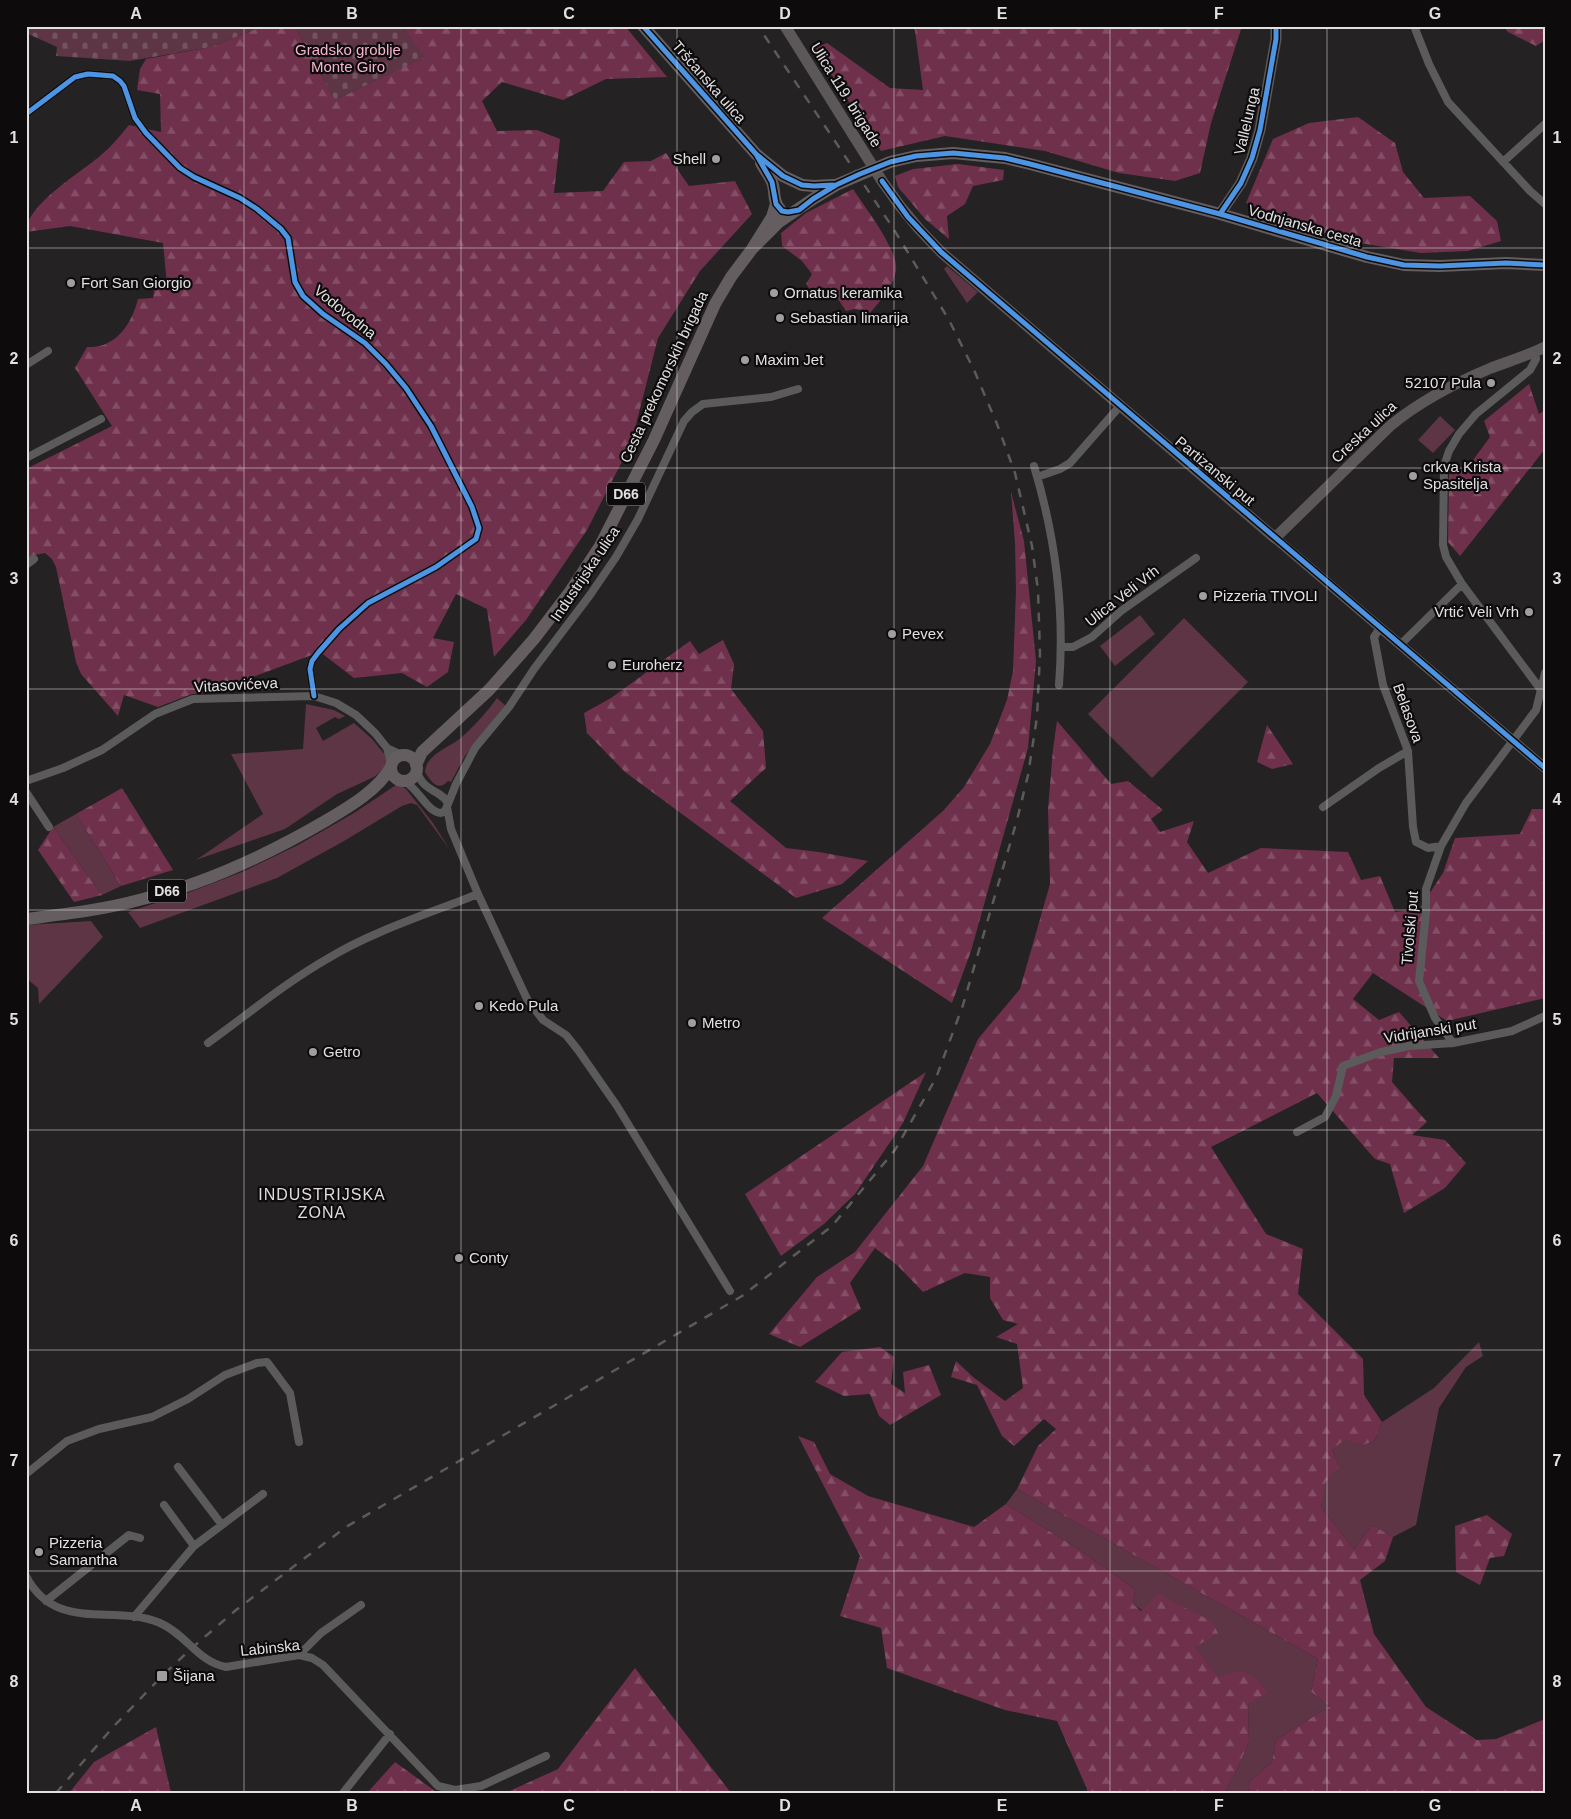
<svg xmlns="http://www.w3.org/2000/svg" width="1571" height="1819" font-family="Helvetica,sans-serif">
  <style>
    .grass { fill: #5d3545 }
    .forest { fill: url(#forest-firs) }
    .cemetery { fill: url(#cemetery-stones) }
    .lines { fill: none; stroke-linecap: round; stroke-linejoin: round }
    .minor { stroke: #5c5b5b; stroke-width: 8 }
    .tertiary { stroke: #5c5b5b; stroke-width: 10 }
    .secondary { stroke: #5c5859; stroke-width: 11 }
    .primary { stroke: #655e60; stroke-width: 12 }
    .rail { stroke: #5c5a5b; stroke-width: 2.5; stroke-dasharray: 9 9; stroke-linecap: butt }
    .cycleway-casing { stroke: #0d0b0c; stroke-width: 8 }
    .cycleway { stroke: #4d94e3; stroke-width: 5 }
    .grid { fill: none; stroke: #e2e0e0; stroke-width: 1; stroke-opacity: 0.55 }
    .poi-dot { fill: #a09e9e; stroke: #0d0b0c; stroke-width: 2 }
    .labels { text-anchor: middle; stroke-width: 4.5; stroke-linejoin: round; paint-order: stroke }
    .shield { fill: #0d0b0c; stroke: #a2a0a0; stroke-width: 1 }
    .shield-label { font-size: 14px; font-weight: bold; fill: #e2e0e0 }
    .park-label { font-size: 15px; fill: #f6b4cc; stroke: #0d0b0c }
    .street-label { font-size: 15px; fill: #e2e0e0; stroke: #0d0b0c }
    .poi-label { font-size: 15px; fill: #e2e0e0; stroke: #0d0b0c; text-anchor: start }
    .neighbourhood-label { font-size: 16px; letter-spacing: 1px; fill: #e0dbdc; stroke: #0d0b0c }
    .neatline { fill: none; stroke: #e2e0e0; stroke-width: 2 }
    .grid-label { font-size: 16px; text-anchor: middle; font-weight: bold; fill: #e2e0e0 }
  </style>
  <defs>
    <pattern id="forest-firs" width="22" height="20" patternUnits="userSpaceOnUse" patternTransform="scale(1.25)"><rect width="22" height="20" fill="#6f304c"/><path d="M5 1l3.5 6h-7zM16 11l3.5 6h-7z" fill="#834e66"/></pattern>
    <pattern id="cemetery-stones" width="16" height="16" patternUnits="userSpaceOnUse" patternTransform="scale(1.25)"><rect width="16" height="16" fill="#5d3545"/><path d="M2 7V4a2 2 0 0 1 4 0v3zM10 15v-3a2 2 0 0 1 4 0v3z" fill="#745260"/></pattern>
  </defs>
  <rect width="100%" height="100%" fill="#242223"/>
  <path class="grass" d="M 947,266 L 978,292 L 967,303 L 944,269 Z
    M 1440,416 L 1455,430 L 1433,453 L 1418,440 Z
    M 1140,615 L 1155,634 L 1115,666 L 1100,646 Z
    M 1184,618 L 1248,682 L 1152,778 L 1088,714 Z
    M 497,698 L 506,706 L 465,756 L 451,782 L 448,781 C 438,792 431,782 425,772 C 426,753 452,747 463,736 C 476,724 487,712 497,698 Z
    M 306,704 L 334,710 L 345,716 L 339,719 L 335,717 L 316,728 L 323,741 L 354,723 L 372,739 L 386,756 L 387,763 L 384,769 L 374,777 L 337,794 L 285,829 L 196,860 L 263,814 L 231,754 L 303,749 Z
    M 396,785 L 400,785 L 406,789 L 433,823 L 450,850 L 417,805 L 411,803 L 402,806 L 344,841 L 277,878 L 140,928 L 128,912 L 190,892 L 242,872 L 298,845 L 354,813 Z
    M 76,814 L 121,886 L 102,895 L 53,827 Z
    M 91,921 L 103,937 L 39,1004 L 38,988 L 26,978 L 26,925 Z
    M 1479,1342 L 1483,1356 L 1466,1367 L 1439,1408 L 1416,1525 L 1393,1537 L 1372,1525 L 1354,1549 L 1321,1507 L 1324,1483 L 1339,1467 L 1332,1450 L 1345,1438 L 1362,1446 L 1375,1440 L 1382,1422 L 1434,1388 Z
    M 1017,1489 L 1318,1659 L 1311,1692 L 1330,1706 L 1276,1740 L 1272,1762 L 1250,1781 L 1248,1793 L 1224,1793 L 1236,1772 L 1249,1742 L 1248,1704 L 1241,1670 L 1218,1678 L 1195,1647 L 1133,1604 L 1135,1589 L 1078,1549 L 1006,1504 Z"/>
  <path class="forest" d="M 263,26 L 295,26 L 335,100 L 424,57 L 402,26 L 625,26 L 667,77 L 606,79 L 563,100 L 502,82 L 482,101 L 497,131 L 537,130 L 560,139 L 554,193 L 603,191 L 624,162 L 651,161 L 666,153 L 689,186 L 735,181 L 752,214 L 700,271 L 658,338 L 631,444 L 587,530 L 526,620 L 494,657 L 487,609 L 456,594 L 433,638 L 454,642 L 448,672 L 427,687 L 402,673 L 354,678 L 320,652 L 209,693 L 192,694 L 158,707 L 124,695 L 118,716 L 81,674 L 76,662 L 56,567 L 52,559 L 45,553 L 35,555 L 26,561 L 26,469 L 112,426 L 75,368 L 87,347 C 116,349 132,323 138,299 L 153,298 L 155,285 L 167,285 L 163,243 L 70,226 L 26,232 C 26,205 80,173 100,156 C 111,147 120,136 129,125 L 161,132 L 160,94 L 137,90 L 140,69 L 146,59 L 205,48 L 219,44 Z
    M 913,26 L 1242,26 L 1211,123 L 1200,173 L 1175,181 L 1119,173 L 1045,151 L 945,136 L 881,151 L 814,48 L 827,43 L 890,88 L 923,90 L 915,31 Z
    M 1503,26 L 1545,26 L 1545,40 L 1536,46 L 1508,32 Z
    M 1358,117 L 1395,143 L 1403,172 L 1424,198 L 1470,196 L 1497,221 L 1501,241 L 1468,251 L 1421,253 L 1354,242 L 1284,220 L 1246,203 L 1273,139 L 1309,123 Z
    M 958,164 L 1004,170 L 1003,180 L 973,186 L 965,204 L 947,216 L 949,239 L 925,219 L 898,187 L 895,176 L 913,169 Z
    M 853,189 C 864,206 899,251 896,270 C 894,286 880,301 870,313 L 855,309 L 846,311 L 834,293 L 817,299 L 806,284 L 812,274 L 802,261 L 782,246 L 781,233 L 806,213 Z
    M 1529,384 L 1539,414 L 1545,410 L 1545,449 L 1460,556 L 1448,542 L 1449,475 L 1457,470 L 1465,471 L 1490,437 L 1484,421 Z
    M 1011,492 L 1024,541 L 1036,661 L 1028,748 L 971,951 L 952,1003 L 822,918 L 944,810 L 964,787 L 990,744 L 1007,700 L 1013,671 L 1016,591 L 1015,543 Z
    M 723,640 L 734,664 L 731,689 L 763,731 L 766,768 L 730,801 L 786,848 L 819,852 L 868,861 L 842,884 L 796,898 L 625,772 L 587,733 L 584,713 L 611,698 L 690,641 L 699,654 Z
    M 1057,721 L 1111,784 L 1128,781 L 1163,810 L 1151,819 L 1160,832 L 1194,821 L 1187,842 L 1208,873 L 1261,848 L 1348,852 L 1361,880 L 1380,876 L 1395,912 L 1419,909 L 1443,873 L 1455,838 L 1520,834 L 1532,809 L 1545,809 L 1545,998 L 1447,1021 L 1373,973 L 1353,999 L 1379,1020 L 1399,1012 L 1439,1058 L 1394,1058 L 1392,1082 L 1427,1122 L 1412,1135 L 1445,1140 L 1466,1163 L 1445,1188 L 1404,1213 L 1390,1164 L 1375,1159 L 1317,1093 L 1211,1147 L 1266,1234 L 1303,1249 L 1298,1294 L 1363,1359 L 1364,1395 L 1382,1422 L 1375,1440 L 1362,1446 L 1345,1439 L 1332,1450 L 1339,1467 L 1325,1483 L 1321,1507 L 1354,1549 L 1372,1525 L 1393,1537 L 1385,1561 L 1360,1580 L 1374,1634 L 1426,1707 L 1477,1740 L 1496,1739 L 1545,1719 L 1545,1793 L 1248,1793 L 1250,1781 L 1272,1762 L 1276,1740 L 1330,1706 L 1311,1692 L 1318,1659 L 1017,1489 L 1038,1446 L 1056,1429 L 1044,1419 L 1014,1446 L 1002,1436 L 977,1385 L 951,1377 L 956,1361 L 973,1377 L 1005,1401 L 1023,1388 L 1017,1344 L 996,1337 L 1018,1324 L 1003,1320 L 990,1298 L 990,1277 L 965,1273 L 923,1292 L 897,1265 L 875,1248 L 850,1283 L 861,1309 L 800,1347 L 769,1334 L 817,1277 L 855,1252 L 923,1166 L 978,1039 L 1020,989 L 1050,884 L 1048,809 L 1053,749 Z
    M 1267,725 L 1293,764 L 1272,769 L 1257,762 Z
    M 122,788 L 173,870 L 121,886 L 76,814 Z
    M 53,827 L 102,895 L 74,902 L 38,850 Z
    M 926,1072 L 903,1123 L 855,1194 L 824,1224 L 781,1256 L 745,1194 Z
    M 880,1347 L 894,1357 L 891,1384 L 905,1393 L 903,1372 L 929,1365 L 941,1395 L 890,1425 L 879,1416 L 870,1394 L 844,1396 L 815,1382 L 842,1352 Z
    M 798,1436 L 814,1442 L 830,1474 L 868,1496 L 974,1527 L 1006,1504 L 1078,1549 L 1135,1589 L 1133,1604 L 1141,1611 L 1158,1594 L 1211,1621 L 1218,1633 L 1195,1647 L 1218,1677 L 1241,1670 L 1258,1680 L 1267,1693 L 1248,1704 L 1249,1742 L 1236,1772 L 1224,1793 L 1087,1793 L 1087,1789 L 1057,1721 L 1005,1710 L 887,1668 L 881,1628 L 840,1616 L 860,1556 Z
    M 1487,1515 L 1512,1534 L 1504,1556 L 1490,1558 L 1480,1585 L 1456,1572 L 1455,1526 Z
    M 635,1668 L 731,1793 L 505,1793 L 558,1769 Z
    M 156,1727 L 171,1793 L 69,1793 L 94,1762 Z
    M 395,1762 L 435,1791 L 436,1793 L 367,1793 Z"/>
  <path class="cemetery" d="M 26,26 L 263,26 L 219,44 L 205,48 L 130,61 L 56,56 L 57,47 L 26,33 Z
    M 295,26 L 402,26 L 425,57 L 335,100 Z"/>
  <g class="lines">
    <path class="minor" d="M 1414,26 L 1429,64 L 1448,102 L 1530,191 L 1545,204
      M 26,114 L 75,77 L 88,74 L 113,76 L 120,81 L 124,86 L 135,118 L 146,133 L 180,168 L 194,177 L 240,198 L 257,209 L 281,229 L 288,238 L 295,282 L 303,296 L 323,314 L 365,343 L 386,364 L 406,388 L 431,426 L 472,507 L 479,528 L 476,539 L 436,567 L 368,603 L 339,629 L 318,653 L 312,661 L 310,669 L 314,696
      M 1503,162 L 1545,124
      M 1535,352 L 1536,359 L 1530,370 L 1476,414 L 1459,434 L 1449,451 L 1444,466 L 1443,545 L 1446,557 L 1462,584 L 1541,690
      M 26,365 L 48,351
      M 26,458 L 101,419
      M 1034,466 C 1056,539 1065,610 1059,685
      M 1037,477 L 1060,469 L 1070,463 L 1120,406
      M 26,565 L 34,559
      M 1380,628 L 1374,637 L 1383,685 L 1408,751 L 1413,827 L 1416,842 L 1428,848 L 1441,846
      M 1400,645 L 1462,584
      M 1062,647 L 1073,647 L 1092,637 L 1121,611 L 1196,558
      M 387,748 L 402,755
      M 26,781 L 63,768 L 102,750 L 155,714 L 193,699 L 314,696 L 336,703 L 356,715 L 375,733 L 387,748 L 391,763
      M 404,781 C 418,788 427,812 441,813 L 445,811 L 448,804 C 444,791 422,792 417,771
      M 26,792 L 49,827
      M 448,804 L 456,784 L 475,748 L 509,707 L 534,669 L 590,595 L 616,557 L 638,519 L 684,421 L 692,412 L 703,404 L 771,397 L 798,389
      M 447,807 L 451,829 L 478,894 L 527,999 L 543,1020 L 566,1035 L 578,1050 L 617,1106 L 730,1291
      M 1323,807 L 1379,768 L 1408,751
      M 208,1043 C 247,1015 285,983 327,959 C 373,931 428,914 478,894
      M 1453,1043 L 1435,1018 L 1419,981 L 1426,913 L 1426,889 L 1441,846 L 1466,803 L 1536,710 L 1545,673
      M 1297,1132 L 1325,1117 L 1336,1096 L 1343,1066 L 1381,1052 L 1409,1046 L 1453,1043 L 1512,1031 L 1545,1016
      M 178,1467 L 222,1525
      M 26,1474 L 67,1441 L 99,1429 L 152,1417 L 188,1399 L 225,1375 L 257,1363 L 267,1362 L 290,1393 L 299,1442
      M 164,1505 L 194,1546
      M 26,1576 C 56,1634 113,1603 160,1623 C 186,1634 198,1662 226,1667 L 299,1655 L 312,1658 L 323,1665 L 438,1786 L 455,1790 L 481,1786 L 546,1756
      M 46,1601 L 129,1535 L 140,1538
      M 134,1617 L 194,1546 L 263,1494
      M 299,1655 L 321,1633 L 361,1605
      M 343,1793 L 390,1734"/>
    <path class="tertiary" d="M 1275,538 L 1545,768"/>
    <path class="secondary" d="M 785,26 L 882,181 L 900,206 L 919,229 L 941,252 L 991,295 L 1275,538 L 1390,426 C 1420,401 1455,383 1491,368 C 1509,361 1527,356 1545,347
      M 1220,214 L 1241,183 L 1252,158 L 1260,130 L 1276,39 L 1276,26"/>
    <path class="primary" d="M 643,26 L 756,154 L 783,176 L 802,185 L 814,186 L 833,185
      M 761,163 C 764,169 769,175 772,182 C 776,192 772,201 780,209
      M 752,249 L 779,222 L 813,199 L 836,185 L 890,162 L 916,156 L 953,153 L 1005,158 L 1030,164 L 1220,214 L 1367,257 L 1404,265 L 1440,266 L 1506,263 L 1545,265
      M391 768a13 13 0 1 1 26 0a13 13 0 1 1-26 0Z
      M 416,765 L 422,752 L 489,690 L 534,639 L 569,593 L 600,546 L 654,440 L 715,304 L 731,277 L 752,249 L 772,217 L 776,204
      M 26,919 C 64,914 102,910 139,900 C 204,884 269,854 327,820 C 349,807 378,790 391,767"/>
    <path class="rail" d="M 56,1793 L 114,1726 L 162,1676 L 193,1647 L 236,1610 L 346,1527 L 742,1296 L 832,1226 L 895,1150 L 936,1078 L 963,1005 L 1017,820 L 1028,775 L 1037,717 L 1040,654 L 1038,590 L 1032,546 L 1015,473 L 997,424 L 974,370 L 949,320 L 893,228 L 758,26"/>
    <g class="cycleway-casing">
      <path id="cycleway" d="M 643,26 L 756,154 L 783,176 L 802,185 L 814,186 L 833,185
        M 26,114 L 75,77 L 88,74 L 113,76 L 120,81 L 124,86 L 135,118 L 146,133 L 180,168 L 194,177 L 240,198 L 257,209 L 281,229 L 288,238 L 295,282 L 303,296 L 323,314 L 365,343 L 386,364 L 406,388 L 431,426 L 472,507 L 479,528 L 476,539 L 436,567 L 368,603 L 339,629 L 318,653 L 312,661 L 310,669 L 314,696
        M 756,154 L 772,182 L 776,204 L 782,211 L 788,212 L 799,210 L 813,199 L 836,185 L 860,174 L 890,162 L 916,156 L 953,153 L 1005,158 L 1030,164 L 1220,214 L 1367,257 L 1404,265 L 1440,266 L 1506,263 L 1545,265
        M 882,181 L 908,217 L 941,252 L 1545,768
        M 1220,214 L 1241,183 L 1252,158 L 1260,130 L 1276,39 L 1276,26"/>
    </g>
    <use href="#cycleway" class="cycleway"/>
  </g>
  <path class="grid" d="M 244,26 L 244,1793M 461,26 L 461,1793M 677,26 L 677,1793M 894,26 L 894,1793M 1110,26 L 1110,1793M 1327,26 L 1327,1793M 26,248 L 1545,248M 26,468 L 1545,468M 26,689 L 1545,689M 26,910 L 1545,910M 26,1130 L 1545,1130M 26,1350 L 1545,1350M 26,1571 L 1545,1571"/>
  <g class="poi-dot">
    <circle cx="716" cy="159" r="5"/>
    <circle cx="71" cy="283" r="5"/>
    <circle cx="774" cy="293" r="5"/>
    <circle cx="780" cy="318" r="5"/>
    <circle cx="745" cy="360" r="5"/>
    <circle cx="1491" cy="383" r="5"/>
    <circle cx="1413" cy="476" r="5"/>
    <circle cx="1203" cy="596" r="5"/>
    <circle cx="1529" cy="612" r="5"/>
    <circle cx="892" cy="634" r="5"/>
    <circle cx="612" cy="665" r="5"/>
    <circle cx="479" cy="1006" r="5"/>
    <circle cx="692" cy="1023" r="5"/>
    <circle cx="313" cy="1052" r="5"/>
    <circle cx="459" cy="1258" r="5"/>
    <circle cx="39" cy="1552" r="5"/>
    <rect x="156" y="1670" width="12" height="12" rx="2.5"/>
  </g>
  <g class="labels">
    <g class="shield">
      <rect x="607" y="482.5" width="38" height="23" rx="4"/>
      <rect x="148" y="879.5" width="38" height="23" rx="4"/>
    </g>
    <g class="shield-label">
      <text x="626" y="499">D66</text>
      <text x="167" y="896">D66</text>
    </g>
    <g class="park-label">
      <text x="348" y="55">Gradsko groblje<tspan x="348" dy="17">Monte Giro</tspan></text>
    </g>
    <g class="street-label">
      <text transform="translate(709 82) rotate(49)" y="5">Tršćanska ulica</text>
      <text transform="translate(846 95) rotate(58)" y="5">Ulica 119. brigade</text>
      <text transform="translate(1247 121) rotate(-77)" y="5">Vallelunga</text>
      <text transform="translate(1305 226) rotate(16)" y="5">Vodnjanska cesta</text>
      <text transform="translate(345 312) rotate(39)" y="5">Vodovodna</text>
      <text transform="translate(664 377) rotate(-65)" y="5">Cesta prekomorskih brigada</text>
      <text transform="translate(1364 432) rotate(-43)" y="5">Creska ulica</text>
      <text transform="translate(1215 471) rotate(40)" y="5">Partizanski put</text>
      <text transform="translate(585 574) rotate(-56)" y="5">Industrijska ulica</text>
      <text transform="translate(1122 596) rotate(-38)" y="5">Ulica Veli Vrh</text>
      <text transform="translate(236 685) rotate(-3)" y="5">Vitasovićeva</text>
      <text transform="translate(1408 713) rotate(70)" y="5">Belasova</text>
      <text transform="translate(1410 928) rotate(-85)" y="5">Tivolski put</text>
      <text transform="translate(1430 1031) rotate(-9)" y="5">Vidrijanski put</text>
      <text transform="translate(270 1648) rotate(-6)" y="5">Labinska</text>
    </g>
    <g class="poi-label">
      <text x="706" y="164" text-anchor="end">Shell</text>
      <text x="81" y="288">Fort San Giorgio</text>
      <text x="784" y="298">Ornatus keramika</text>
      <text x="790" y="323">Sebastian limarija</text>
      <text x="755" y="365">Maxim Jet</text>
      <text x="1481" y="388" text-anchor="end">52107 Pula</text>
      <text x="1423" y="472">crkva Krista<tspan x="1423" dy="17">Spasitelja</tspan></text>
      <text x="1213" y="601">Pizzeria TIVOLI</text>
      <text x="1519" y="617" text-anchor="end">Vrtić Veli Vrh</text>
      <text x="902" y="639">Pevex</text>
      <text x="622" y="670">Euroherz</text>
      <text x="489" y="1011">Kedo Pula</text>
      <text x="702" y="1028">Metro</text>
      <text x="323" y="1057">Getro</text>
      <text x="469" y="1263">Conty</text>
      <text x="49" y="1548">Pizzeria<tspan x="49" dy="17">Samantha</tspan></text>
      <text x="173" y="1681">Šijana</text>
    </g>
    <g class="neighbourhood-label">
      <text x="322" y="1200">INDUSTRIJSKA<tspan x="322" dy="18">ZONA</tspan></text>
    </g>
  </g>
  <rect width="1571" height="1819" fill="none" stroke="#0d0b0c" stroke-width="55"/>
  <rect x="28" y="28" width="1516" height="1764" class="neatline"/>
  <g class="grid-label">
    <text x="136" y="19">A</text>
    <text x="352" y="19">B</text>
    <text x="569" y="19">C</text>
    <text x="785" y="19">D</text>
    <text x="1002" y="19">E</text>
    <text x="1219" y="19">F</text>
    <text x="1435" y="19">G</text>
    <text x="14" y="143">1</text>
    <text x="1557" y="143">1</text>
    <text x="14" y="364">2</text>
    <text x="1557" y="364">2</text>
    <text x="14" y="584">3</text>
    <text x="1557" y="584">3</text>
    <text x="14" y="805">4</text>
    <text x="1557" y="805">4</text>
    <text x="14" y="1025">5</text>
    <text x="1557" y="1025">5</text>
    <text x="14" y="1246">6</text>
    <text x="1557" y="1246">6</text>
    <text x="14" y="1466">7</text>
    <text x="1557" y="1466">7</text>
    <text x="14" y="1687">8</text>
    <text x="1557" y="1687">8</text>
    <text x="136" y="1811">A</text>
    <text x="352" y="1811">B</text>
    <text x="569" y="1811">C</text>
    <text x="785" y="1811">D</text>
    <text x="1002" y="1811">E</text>
    <text x="1219" y="1811">F</text>
    <text x="1435" y="1811">G</text>
  </g>
</svg>
